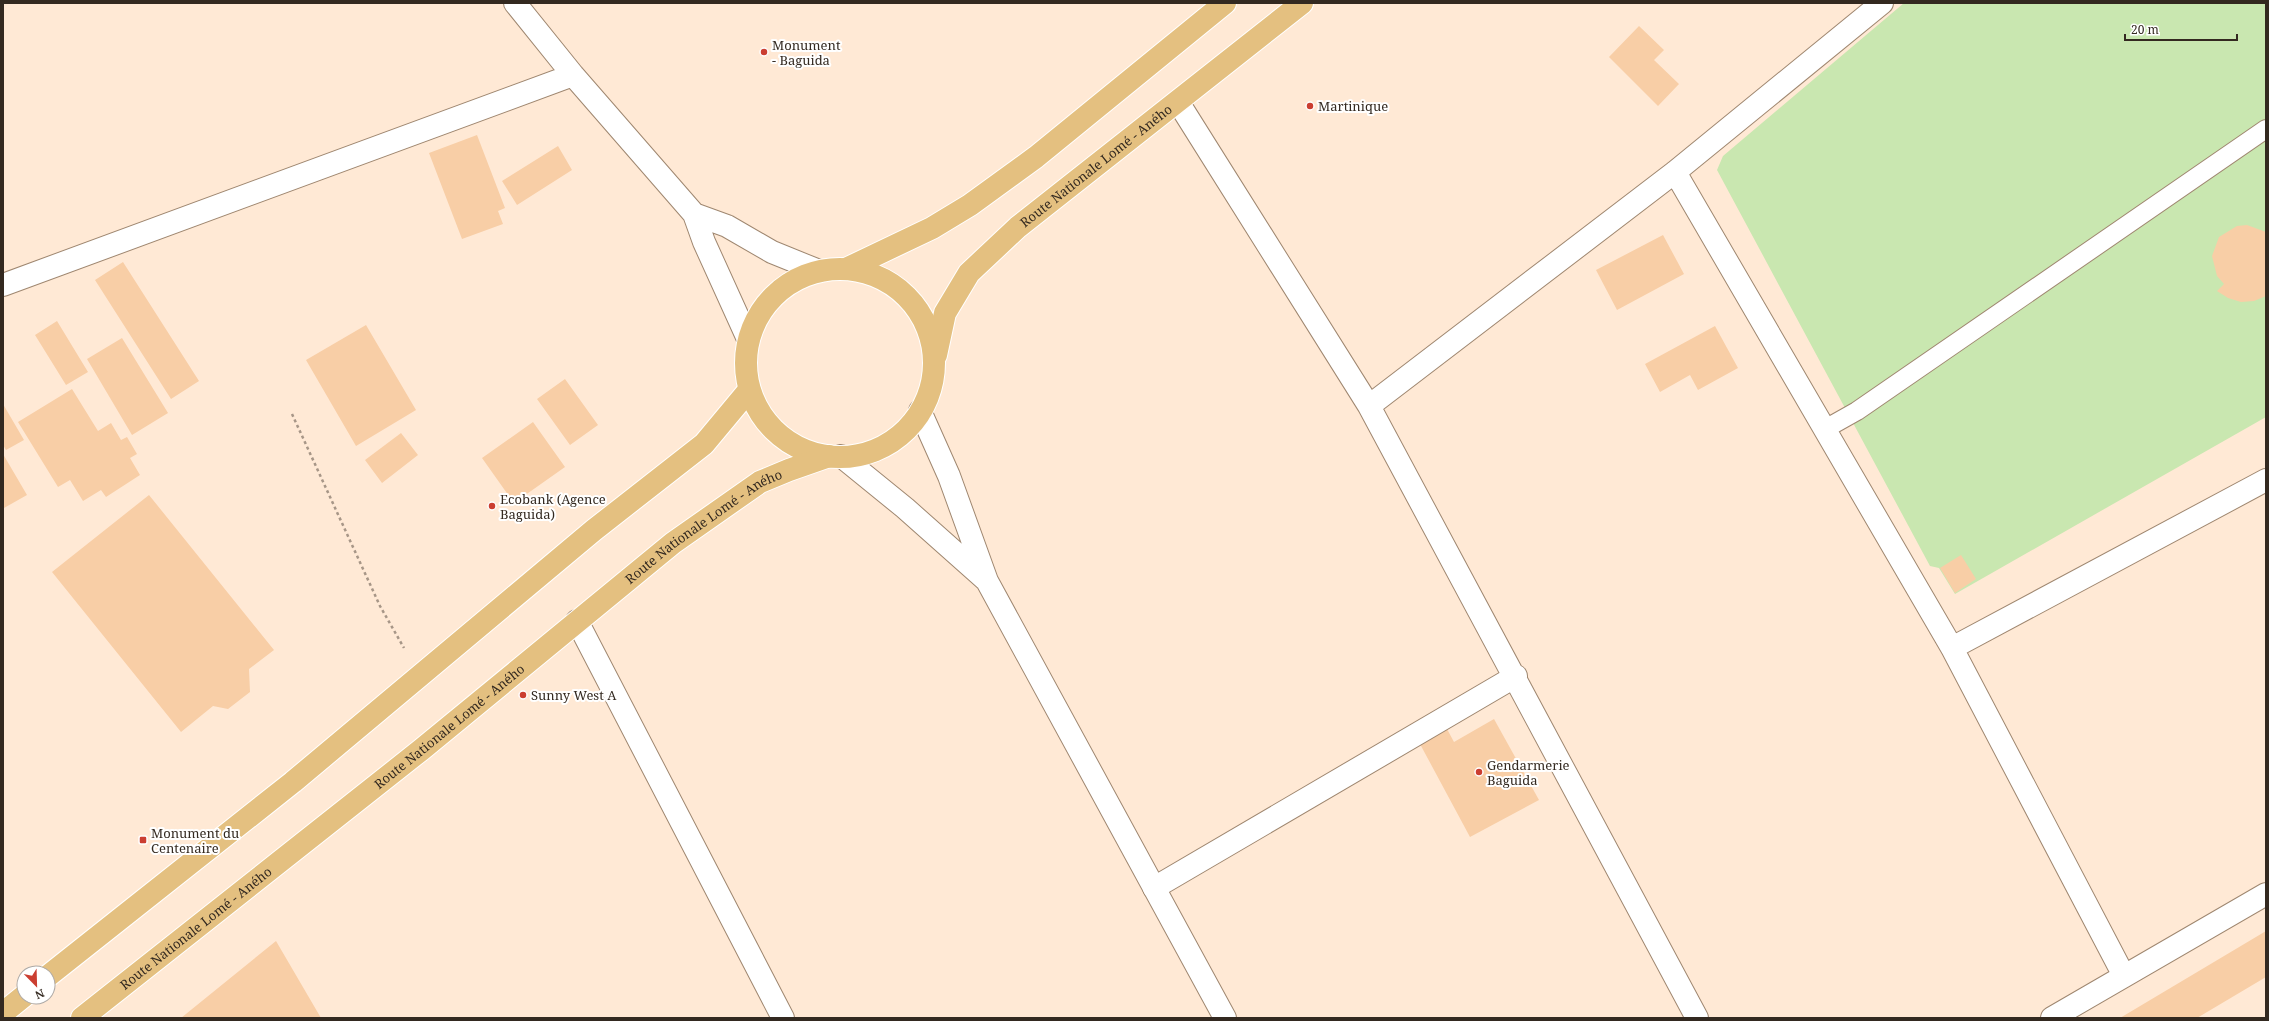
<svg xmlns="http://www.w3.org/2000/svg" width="2269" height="1021" font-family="'Noto Serif',serif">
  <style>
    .garden { fill: #c9e7b0 }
    .building { fill: #f8cea6 }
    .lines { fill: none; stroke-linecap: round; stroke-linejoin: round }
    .service-casing { stroke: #9f8770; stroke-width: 20 }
    .minor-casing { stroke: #9f8770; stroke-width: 24 }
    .tertiary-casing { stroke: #9f8770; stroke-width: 24 }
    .trunk-casing { stroke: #fff; stroke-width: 24 }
    .path { stroke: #a79687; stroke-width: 2.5; stroke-dasharray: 3 3; stroke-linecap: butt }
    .service { stroke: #fff; stroke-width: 18 }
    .minor { stroke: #fff; stroke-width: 22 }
    .tertiary { stroke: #fff; stroke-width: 22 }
    .trunk { stroke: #e4c080; stroke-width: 22 }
    .poi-dot { fill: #cb3e31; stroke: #fff; stroke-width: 1.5 }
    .labels { text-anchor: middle; stroke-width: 4; stroke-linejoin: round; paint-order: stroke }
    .poi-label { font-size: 13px; fill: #332920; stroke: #fff; text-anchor: start }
    .street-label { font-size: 13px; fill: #332920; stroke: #fff }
  </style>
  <rect width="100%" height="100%" fill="#ffe9d5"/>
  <path class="garden" d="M 1904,3 L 2266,3 L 2266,417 L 1955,594 L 1939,568 L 1930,566 L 1717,170 L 1723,156 Z"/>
  <path class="building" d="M 1639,26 L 1664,50 L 1654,60 L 1679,84 L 1658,106 L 1609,57 Z
    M 477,135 L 505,208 L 498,211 L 503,224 L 462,239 L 429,153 Z
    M 558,146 L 572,170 L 517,205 L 502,181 Z
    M 2247,225 L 2266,232 L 2266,296 L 2254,301 L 2241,302 L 2228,298 L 2217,291 L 2224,284 L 2217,276 L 2212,256 L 2219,237 L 2237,226 Z
    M 1663,235 L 1684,274 L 1617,310 L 1596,270 Z
    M 123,262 L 199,381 L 171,399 L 95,280 Z
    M 57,321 L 88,372 L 66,385 L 35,335 Z
    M 366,325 L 416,410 L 356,446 L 306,360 Z
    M 1715,326 L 1738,368 L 1698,390 L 1690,375 L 1660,392 L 1645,364 Z
    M 122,338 L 168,413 L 132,435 L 87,359 Z
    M 565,379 L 598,425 L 570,445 L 537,399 Z
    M 72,389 L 98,431 L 111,423 L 121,440 L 127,437 L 137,454 L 130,458 L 140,475 L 106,497 L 101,490 L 83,501 L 70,480 L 58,487 L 18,422 Z
    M 3,404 L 24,440 L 6,450 L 3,445 Z
    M 533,422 L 565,467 L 514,503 L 482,458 Z
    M 401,433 L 418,455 L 382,483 L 365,460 Z
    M 3,454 L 27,495 L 4,508 L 3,506 Z
    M 149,495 L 274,650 L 249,669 L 250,692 L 228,709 L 213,706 L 181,732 L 52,572 Z
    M 1961,555 L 1976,579 L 1955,593 L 1940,568 Z
    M 1494,719 L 1539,800 L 1470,837 L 1420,744 L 1447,729 L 1454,742 Z
    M 2266,931 L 2266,977 L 2197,1018 L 2120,1018 Z
    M 276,941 L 321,1018 L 181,1018 Z"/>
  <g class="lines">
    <g class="service-casing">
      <path id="service" d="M 1825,429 L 1857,411 L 2266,129"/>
    </g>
    <g class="minor-casing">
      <path id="minor" d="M 515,3 L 573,75 L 694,214 L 704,242 L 748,339
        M 1178,102 L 1369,406 L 1697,1018
        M 1675,172 L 1952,648 L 2124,976
        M 694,214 L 727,226 L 772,252 L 819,271
        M 3,285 L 573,75
        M 1369,406 L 1675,172 L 1882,3
        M 577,621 L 783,1018
        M 1952,648 L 2266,480
        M 1154,888 L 1516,676
        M 2052,1018 L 2266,894"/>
    </g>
    <g class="tertiary-casing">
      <path id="tertiary" d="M 920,411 L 949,476 L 987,581 L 1225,1018
        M 841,456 L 905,508 L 986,580"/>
    </g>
    <g class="trunk-casing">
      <g id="trunk">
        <path d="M 846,269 L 932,228 L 970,205 L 1036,157 L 1225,3"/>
        <circle cx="840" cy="363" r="94"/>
        <path id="s1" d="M 936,355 L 945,313 L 969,273 L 1018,227 L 1302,3"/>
        <path d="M 48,976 L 293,782 L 594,530 L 704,444 L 749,390"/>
        <path d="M 3,1013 L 24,996"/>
        <path id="s2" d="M 82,1018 L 421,750 L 673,543 L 760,482 L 789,470 L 829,456"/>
      </g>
    </g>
    <path class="path" d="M 292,414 L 380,606 L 404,648"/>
    <use href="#service" class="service"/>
    <use href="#minor" class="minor"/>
    <use href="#tertiary" class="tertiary"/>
    <use href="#trunk" class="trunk"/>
  </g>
  <g class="poi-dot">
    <circle cx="764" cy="52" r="4"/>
    <circle cx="1310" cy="106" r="4"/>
    <circle cx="492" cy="506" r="4"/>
    <circle cx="523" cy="695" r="4"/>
    <circle cx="1479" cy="772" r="4"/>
    <rect x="139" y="836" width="8" height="8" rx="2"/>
  </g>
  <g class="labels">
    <g class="poi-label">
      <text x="772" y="50">Monument<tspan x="772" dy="15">- Baguida</tspan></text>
      <text x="1318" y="111">Martinique</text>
      <text x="500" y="504">Ecobank (Agence<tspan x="500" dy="15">Baguida)</tspan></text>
      <text x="531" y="700">Sunny West A</text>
      <text x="1487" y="770">Gendarmerie<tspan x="1487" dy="15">Baguida</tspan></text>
      <text x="151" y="838">Monument du<tspan x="151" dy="15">Centenaire</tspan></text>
    </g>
    <g class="street-label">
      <text dy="5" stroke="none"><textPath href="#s1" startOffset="256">Route Nationale Lomé - Aného</textPath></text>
      <text dy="5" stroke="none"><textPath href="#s2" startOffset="793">Route Nationale Lomé - Aného</textPath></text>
      <text dy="5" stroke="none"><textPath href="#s2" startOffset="469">Route Nationale Lomé - Aného</textPath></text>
      <text dy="5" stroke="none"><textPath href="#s2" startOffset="145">Route Nationale Lomé - Aného</textPath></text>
    </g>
  </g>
  <rect width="2269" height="1021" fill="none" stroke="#332920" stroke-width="8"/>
  <g transform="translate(36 985) rotate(157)"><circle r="19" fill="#ffffff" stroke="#ada9a6"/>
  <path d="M0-3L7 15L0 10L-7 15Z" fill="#cb3e31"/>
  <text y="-6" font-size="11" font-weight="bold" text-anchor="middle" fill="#332920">N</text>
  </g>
  <path d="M2125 34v6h112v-6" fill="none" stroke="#332920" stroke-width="2"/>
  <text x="2131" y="34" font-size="12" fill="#332920" stroke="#ffffff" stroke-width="3" paint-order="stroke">20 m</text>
</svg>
